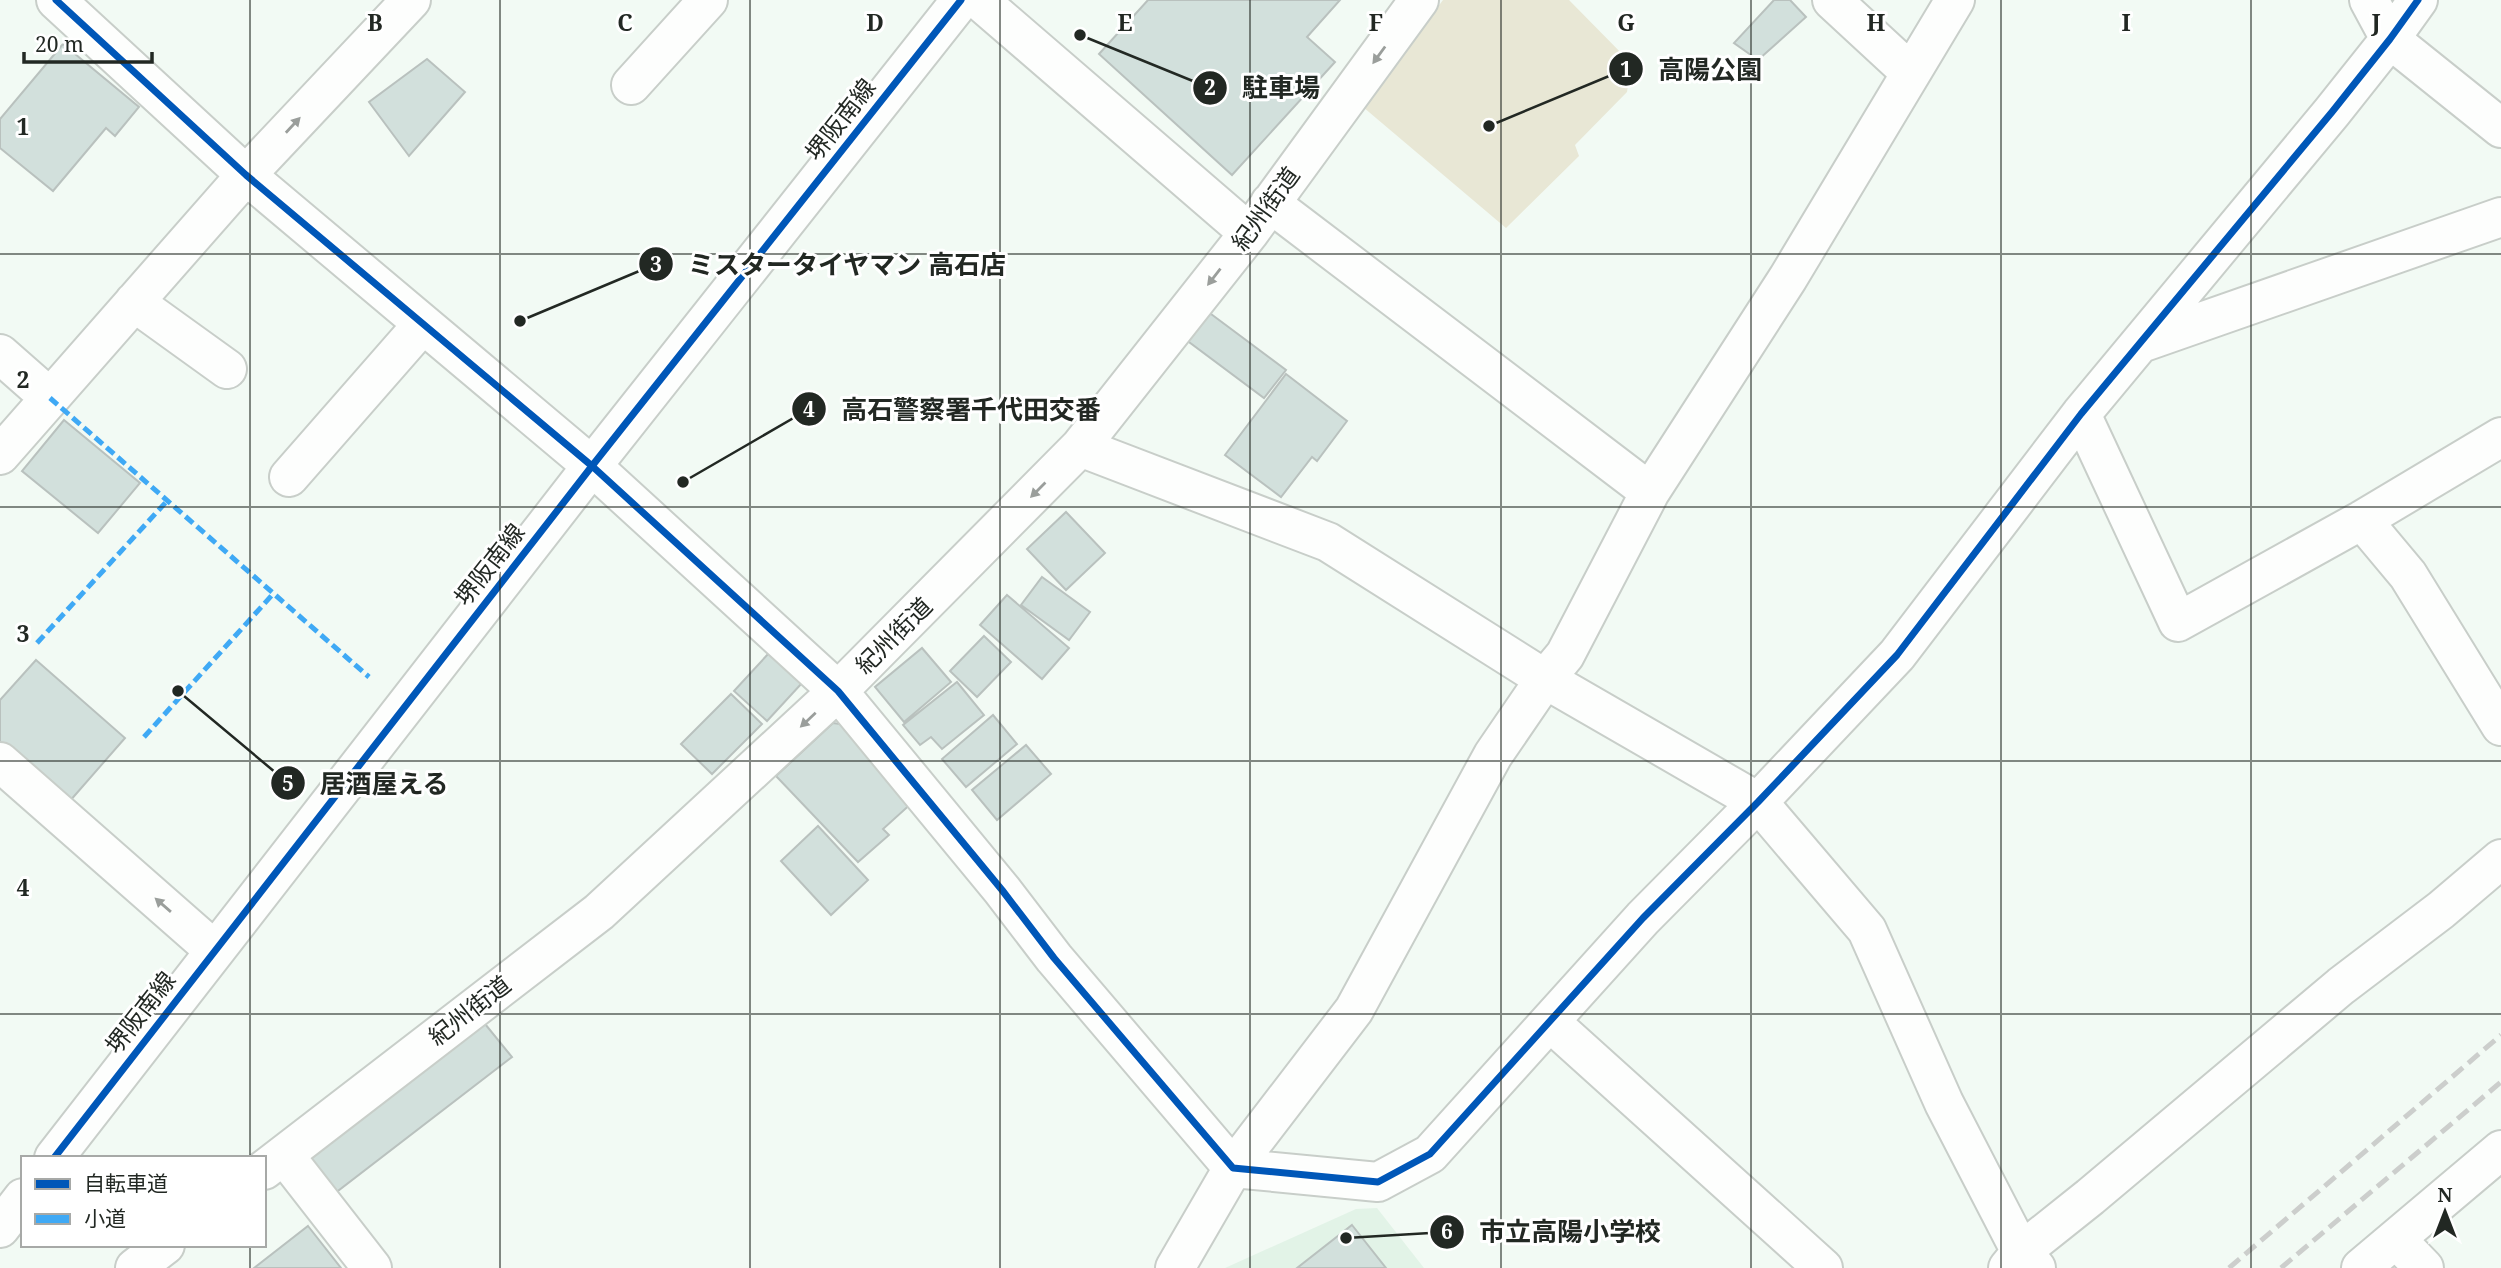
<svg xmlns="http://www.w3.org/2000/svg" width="2501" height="1268" font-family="'Noto Serif','Noto Sans JP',serif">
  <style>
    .built { fill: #e2f3e7 }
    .green { fill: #e8e7d5 }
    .building { fill: #d2e0dc; stroke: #b9c1be; stroke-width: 2 }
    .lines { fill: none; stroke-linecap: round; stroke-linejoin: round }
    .minor-casing { stroke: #c8cec9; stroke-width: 42 }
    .major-casing { stroke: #c8cec9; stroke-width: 42 }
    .minor { stroke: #fdfefd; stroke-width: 38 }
    .major { stroke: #fdfefd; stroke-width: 38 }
    .rail { stroke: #cccecc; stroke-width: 5; stroke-dasharray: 14 7; stroke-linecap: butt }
    .quiet { stroke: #3fa9f5; stroke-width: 5; stroke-dasharray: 10 5; stroke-linecap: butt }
    .cycleway-casing { stroke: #fff; stroke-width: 11 }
    .cycleway { stroke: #0057b8; stroke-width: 7 }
    .oneway { fill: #9a9e9b }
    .grid { fill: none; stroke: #222823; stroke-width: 2; stroke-opacity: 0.55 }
    .labels { text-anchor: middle; stroke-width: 6; stroke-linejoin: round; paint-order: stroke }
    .street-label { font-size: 24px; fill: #222823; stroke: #fff }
    .grid-label { font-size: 23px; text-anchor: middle; font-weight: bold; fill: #222823; stroke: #fff; stroke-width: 6; stroke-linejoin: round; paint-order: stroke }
    .leader { fill: none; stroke: #222823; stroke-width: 2.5 }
    .callout-dot { fill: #222823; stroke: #fff; stroke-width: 2.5 }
    .mark-label { font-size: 21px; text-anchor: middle; font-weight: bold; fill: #fff }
    .callout-label { font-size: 26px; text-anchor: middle; font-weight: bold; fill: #222823; stroke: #fff; stroke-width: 6; stroke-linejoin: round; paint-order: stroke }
  </style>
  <rect width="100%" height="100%" fill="#f2faf4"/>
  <path class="built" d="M 1377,1208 L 1424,1268 L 1225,1268 L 1356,1209 Z"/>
  <path class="green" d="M 1443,0 L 1569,0 L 1631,63 L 1627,92 L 1575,145 L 1579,156 L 1506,228 L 1363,107 Z"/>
  <path class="building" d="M 1148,0 L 1340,0 L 1307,37 L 1335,62 L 1232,175 L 1099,54 Z
    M 1774,0 L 1790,0 L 1806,17 L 1758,60 L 1734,43 Z
    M 63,44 L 139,107 L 115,136 L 106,128 L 53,191 L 0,148 L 0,119 Z
    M 427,59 L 465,92 L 409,156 L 369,102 Z
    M 1207,311 L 1286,370 L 1264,398 L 1185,339 Z
    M 1286,374 L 1347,421 L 1317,461 L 1312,457 L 1281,497 L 1225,455 Z
    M 64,420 L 140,483 L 98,533 L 22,471 Z
    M 1066,512 L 1105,553 L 1066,590 L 1027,549 Z
    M 1042,577 L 1090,612 L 1069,640 L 1021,605 Z
    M 1007,595 L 1069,648 L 1042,679 L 980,625 Z
    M 984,636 L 1011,662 L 977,697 L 950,671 Z
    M 922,648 L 951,682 L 904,722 L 875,687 Z
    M 769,653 L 802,683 L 767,721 L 734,691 Z
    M 36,660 L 125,738 L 69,802 L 0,742 L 0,700 Z
    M 957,682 L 984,715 L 942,749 L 931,737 L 920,745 L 903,725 Z
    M 731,694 L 762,724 L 712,774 L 681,744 Z
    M 993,715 L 1017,744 L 966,787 L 942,759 Z
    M 833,723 L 847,725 L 914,801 L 883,829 L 889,835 L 858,862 L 776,776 Z
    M 1026,745 L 1051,774 L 997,820 L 972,790 Z
    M 818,826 L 868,880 L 831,915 L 781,861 Z
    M 481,1019 L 512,1057 L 330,1197 L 300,1159 Z
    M 1352,1225 L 1386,1268 L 1297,1268 Z
    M 308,1226 L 341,1268 L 254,1268 Z"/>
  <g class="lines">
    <g class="minor-casing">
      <path id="minor" d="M 56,0 L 246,175 L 592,466 L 838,691 L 1002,890 L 1054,958 L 1233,1168 L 1378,1182 L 1430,1154 L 1643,918 L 1758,802 L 1897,655 L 2081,414 L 2332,112 L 2390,39 L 2418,0
        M 979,0 L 1249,233
        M 1832,0 L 1911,73
        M 2369,0 L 2390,39 L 2501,128
        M 631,85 L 708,0
        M 1270,203 L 1650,492
        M 134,302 L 227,369
        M 2141,343 L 2501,217
        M 0,354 L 50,398
        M 2081,414 L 2178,622 L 2362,520 L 2501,437
        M 1080,447 L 1328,542 L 1545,679 L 1758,802 L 1867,930 L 1944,1103 L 2021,1252 L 2036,1268
        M 0,455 L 246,175 L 411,0
        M 289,477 L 423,324
        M 2362,520 L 2408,575 L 2501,726
        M 0,762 L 214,950
        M 1550,1022 L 1823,1268
        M 284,1155 L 372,1268
        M 264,1170 L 599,912 L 838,691 L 1080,447 L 1249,233 L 1419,0
        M 2396,1239 L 2424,1268
        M 135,1268 L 165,1245
        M 1175,1268 L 1233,1168 L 1354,1010 L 1493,755 L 1545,679 L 1565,655 L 1650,492 L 1788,278 L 1955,0
        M 2008,1268 L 2021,1252 L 2090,1197 L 2341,986 L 2441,910 L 2501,859
        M 2361,1268 L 2501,1150"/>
    </g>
    <g class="major-casing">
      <path id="major" d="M 54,1158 L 592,466 L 961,0
        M 0,1228 L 23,1198"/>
    </g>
    <use href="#minor" class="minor"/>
    <use href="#major" class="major"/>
    <path class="rail" d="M 2229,1268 L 2501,1035
      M 2281,1268 L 2501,1082"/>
    <path class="quiet" d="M 50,398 L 369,677
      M 37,643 L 167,501
      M 144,737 L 273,594"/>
    <g class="cycleway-casing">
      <path id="cycleway" d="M 56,0 L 246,175 L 592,466 L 838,691 L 1002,890 L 1054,958 L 1233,1168 L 1378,1182 L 1430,1154 L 1643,918 L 1758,802 L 1897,655 L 2081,414 L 2332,112 L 2390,39 L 2418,0
        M 54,1158 L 592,466 L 961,0"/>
    </g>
    <use href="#cycleway" class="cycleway"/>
  </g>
  <defs><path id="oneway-solid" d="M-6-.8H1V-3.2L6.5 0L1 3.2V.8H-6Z" transform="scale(1.75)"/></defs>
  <g class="oneway">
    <use href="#oneway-solid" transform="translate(1379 55) rotate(126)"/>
    <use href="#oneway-solid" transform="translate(293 125) rotate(-47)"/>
    <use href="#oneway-solid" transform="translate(1214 277) rotate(128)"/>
    <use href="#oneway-solid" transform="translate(1038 490) rotate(135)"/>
    <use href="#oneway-solid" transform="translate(808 720) rotate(137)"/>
    <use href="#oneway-solid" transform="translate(163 905) rotate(-139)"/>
  </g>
  <path class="grid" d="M 250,0 L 250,1158M 500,0 L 500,1268M 750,0 L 750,1268M 1000,0 L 1000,1268M 1250,0 L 1250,1268M 1501,0 L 1501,1268M 1751,0 L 1751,1268M 2001,0 L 2001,1268M 2251,0 L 2251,1268M 0,254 L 2501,254M 0,507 L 2501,507M 0,761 L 2501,761M 0,1014 L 2501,1014M 250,1245 L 250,1268"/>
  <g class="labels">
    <g class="street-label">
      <text transform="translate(841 120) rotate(-52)" y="8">堺阪南線</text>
      <text transform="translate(1266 209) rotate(-54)" y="8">紀州街道</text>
      <text transform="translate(490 565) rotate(-52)" y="8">堺阪南線</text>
      <text transform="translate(894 636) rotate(-45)" y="8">紀州街道</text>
      <text transform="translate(470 1011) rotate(-38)" y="8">紀州街道</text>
      <text transform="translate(141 1013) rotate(-52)" y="8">堺阪南線</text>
    </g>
  </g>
  <g class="grid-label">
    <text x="375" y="31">B</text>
    <text x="625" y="31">C</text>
    <text x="875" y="31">D</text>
    <text x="1125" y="31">E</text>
    <text x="1376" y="31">F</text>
    <text x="1626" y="31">G</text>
    <text x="1876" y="31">H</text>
    <text x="2126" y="31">I</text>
    <text x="2376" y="31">J</text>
    <text x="23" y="135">1</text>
    <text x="23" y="388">2</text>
    <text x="23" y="642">3</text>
    <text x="23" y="896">4</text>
  </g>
  <path class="leader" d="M1489 126L1626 69M1080 35L1210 88M520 321L656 264M683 482L809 409M178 691L288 783M1346 1238L1447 1232"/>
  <g class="callout-dot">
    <circle cx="1489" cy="126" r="7"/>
    <circle cx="1080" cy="35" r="7"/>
    <circle cx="520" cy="321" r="7"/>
    <circle cx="683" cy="482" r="7"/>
    <circle cx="178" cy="691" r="7"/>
    <circle cx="1346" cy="1238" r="7"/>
    <circle cx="1626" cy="69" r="18"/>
    <circle cx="1210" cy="88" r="18"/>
    <circle cx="656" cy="264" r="18"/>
    <circle cx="809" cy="409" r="18"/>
    <circle cx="288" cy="783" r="18"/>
    <circle cx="1447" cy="1232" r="18"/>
  </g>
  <g class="mark-label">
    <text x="1626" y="77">1</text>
    <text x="1210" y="95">2</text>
    <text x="656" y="272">3</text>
    <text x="809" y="417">4</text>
    <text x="288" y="791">5</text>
    <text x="1447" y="1239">6</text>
  </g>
  <g class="callout-label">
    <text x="1710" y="79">高陽公園</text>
    <text x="1281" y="97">駐車場</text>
    <text x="847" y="274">ミスタータイヤマン 高石店</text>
    <text x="971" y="419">高石警察署千代田交番</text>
    <text x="384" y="793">居酒屋える</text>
    <text x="1570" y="1241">市立高陽小学校</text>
  </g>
  <rect x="21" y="1156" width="245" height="91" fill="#ffffff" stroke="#a7a9a7" stroke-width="2"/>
  <rect x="35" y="1179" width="35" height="10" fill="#0057b8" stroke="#a7a9a7" stroke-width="2"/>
  <text x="84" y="1191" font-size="21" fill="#222823">自転車道</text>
  <rect x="35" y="1214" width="35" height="10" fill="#3fa9f5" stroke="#a7a9a7" stroke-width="2"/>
  <text x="84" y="1226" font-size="21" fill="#222823">小道</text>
  <g transform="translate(2445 1212)" stroke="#ffffff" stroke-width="5" paint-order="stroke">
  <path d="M0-5L12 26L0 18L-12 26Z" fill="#222823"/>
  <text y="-10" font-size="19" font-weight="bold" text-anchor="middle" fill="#222823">N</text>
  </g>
  <path d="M24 52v10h128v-10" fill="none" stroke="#222823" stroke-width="3.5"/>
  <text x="35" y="52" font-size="21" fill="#222823" stroke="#ffffff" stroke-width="5" paint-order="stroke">20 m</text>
</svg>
